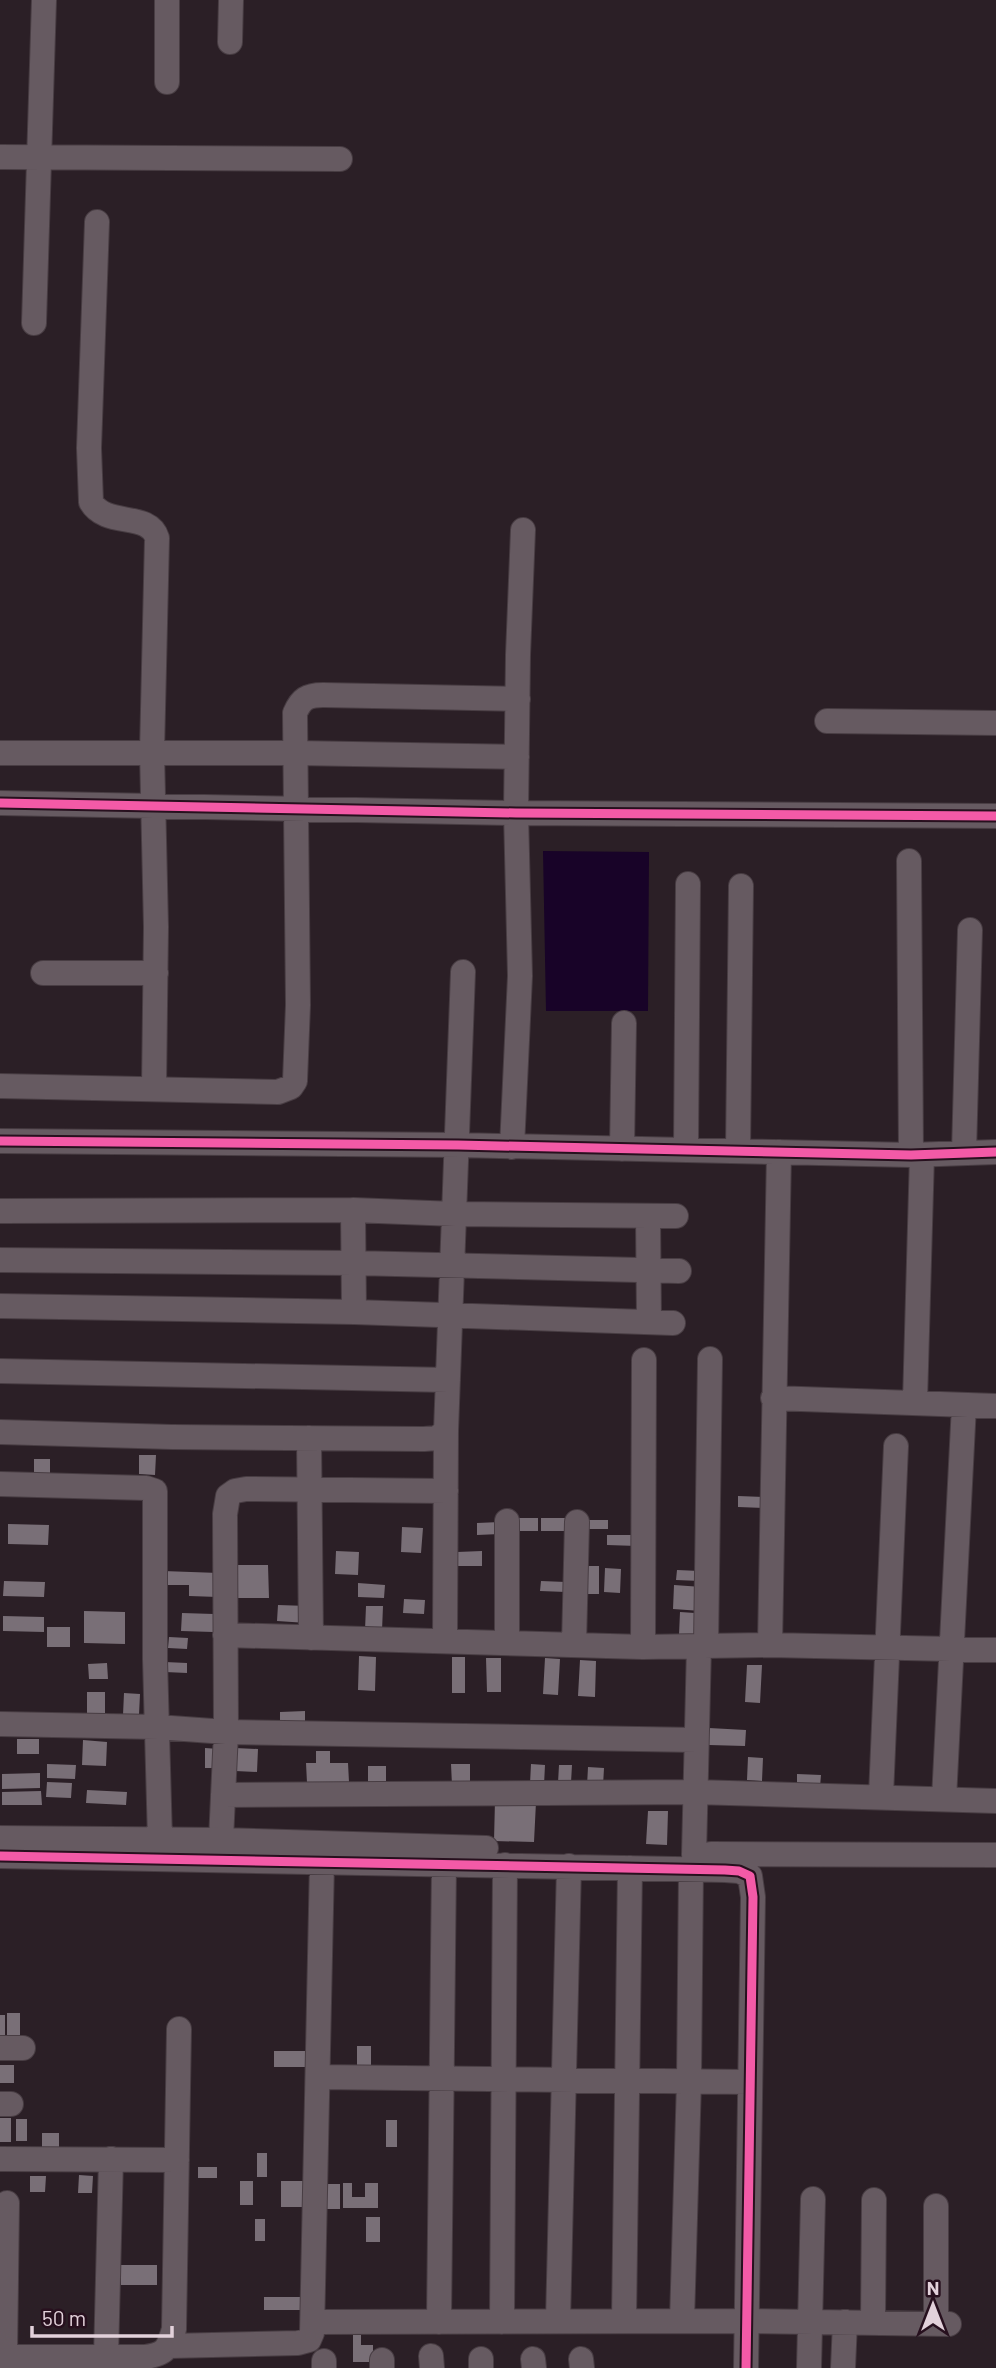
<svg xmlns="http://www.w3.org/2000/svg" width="996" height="2368" font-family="Barlow,sans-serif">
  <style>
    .water { fill: #180328 }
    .building { fill: #796f77 }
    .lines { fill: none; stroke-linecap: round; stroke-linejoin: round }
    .minor-casing { stroke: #483d43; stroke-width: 26 }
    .minor { stroke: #665a61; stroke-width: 24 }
    .cycleway-casing { stroke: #27101e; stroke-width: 13 }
    .cycleway { stroke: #f35aa7; stroke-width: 9 }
  </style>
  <rect width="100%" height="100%" fill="#2b1f26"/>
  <path class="water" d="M 543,851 L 649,852 L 648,1011 L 546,1011 Z"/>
  <path class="building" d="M 139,1455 L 156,1455 L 155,1475 L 139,1474 Z
    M 34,1459 L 50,1459 L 50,1479 L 34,1479 Z
    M 738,1496 L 764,1497 L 764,1508 L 738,1507 Z
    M 513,1518 L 538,1518 L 538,1531 L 513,1531 Z
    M 541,1518 L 573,1518 L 573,1531 L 541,1531 Z
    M 584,1520 L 608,1520 L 608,1529 L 584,1529 Z
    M 500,1522 L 500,1534 L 477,1535 L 477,1523 Z
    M 8,1524 L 49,1525 L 48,1545 L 8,1544 Z
    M 402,1527 L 423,1528 L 421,1553 L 401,1552 Z
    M 607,1535 L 637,1535 L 637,1546 L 607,1545 Z
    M 336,1551 L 359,1552 L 358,1575 L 335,1574 Z
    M 482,1551 L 482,1566 L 457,1566 L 457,1552 Z
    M 230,1565 L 268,1565 L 269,1598 L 230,1598 Z
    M 587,1566 L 599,1566 L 599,1594 L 587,1594 Z
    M 605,1568 L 621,1569 L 620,1593 L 604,1592 Z
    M 677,1570 L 700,1571 L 700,1581 L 676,1580 Z
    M 163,1571 L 219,1573 L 218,1597 L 189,1596 L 189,1585 L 163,1585 Z
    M 4,1581 L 45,1582 L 44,1597 L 3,1596 Z
    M 541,1581 L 566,1582 L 566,1592 L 540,1591 Z
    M 358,1583 L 385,1585 L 384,1598 L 358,1597 Z
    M 674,1585 L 702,1587 L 701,1611 L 673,1609 Z
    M 404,1599 L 425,1600 L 424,1614 L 403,1613 Z
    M 278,1605 L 308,1606 L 307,1623 L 277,1621 Z
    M 366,1606 L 383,1606 L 382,1631 L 365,1630 Z
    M 84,1611 L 125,1612 L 125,1644 L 84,1643 Z
    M 680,1612 L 695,1613 L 695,1635 L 679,1635 Z
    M 182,1613 L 214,1614 L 213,1632 L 181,1631 Z
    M 3,1616 L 44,1617 L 44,1632 L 3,1631 Z
    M 47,1627 L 70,1627 L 70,1647 L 47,1647 Z
    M 169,1637 L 188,1638 L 187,1649 L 168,1648 Z
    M 359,1656 L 376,1657 L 375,1691 L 358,1690 Z
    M 452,1657 L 465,1657 L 465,1693 L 452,1693 Z
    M 486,1658 L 501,1658 L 501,1692 L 487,1692 Z
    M 545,1658 L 560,1659 L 558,1695 L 543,1694 Z
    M 580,1660 L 596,1661 L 595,1697 L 578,1696 Z
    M 165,1662 L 187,1663 L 187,1673 L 165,1672 Z
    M 107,1663 L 108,1679 L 89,1679 L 88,1664 Z
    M 747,1665 L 762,1665 L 760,1703 L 745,1702 Z
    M 87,1692 L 105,1692 L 105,1718 L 87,1718 Z
    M 124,1693 L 140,1694 L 139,1715 L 123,1715 Z
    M 305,1711 L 305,1726 L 280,1726 L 280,1712 Z
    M 709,1728 L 746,1730 L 745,1746 L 709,1745 Z
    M 17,1739 L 39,1739 L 39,1754 L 17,1754 Z
    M 83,1740 L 107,1742 L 106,1766 L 82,1765 Z
    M 205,1748 L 219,1749 L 218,1768 L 205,1768 Z
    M 235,1748 L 258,1749 L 257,1772 L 235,1771 Z
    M 316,1751 L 330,1751 L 330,1763 L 348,1763 L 349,1782 L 307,1783 L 306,1763 L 316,1763 Z
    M 748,1757 L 763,1758 L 762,1781 L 747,1780 Z
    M 47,1764 L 76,1765 L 75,1779 L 47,1778 Z
    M 451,1764 L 470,1764 L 470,1784 L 452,1785 Z
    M 531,1764 L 545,1765 L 544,1785 L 530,1784 Z
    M 559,1765 L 572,1765 L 571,1783 L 558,1783 Z
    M 368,1766 L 386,1766 L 386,1783 L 368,1784 Z
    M 588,1767 L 604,1768 L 603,1786 L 587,1786 Z
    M 40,1773 L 40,1788 L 2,1789 L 2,1774 Z
    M 797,1774 L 821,1775 L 820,1787 L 797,1786 Z
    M 47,1782 L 72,1783 L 71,1798 L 46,1797 Z
    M 87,1790 L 127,1792 L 126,1805 L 86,1803 Z
    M 41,1791 L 42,1805 L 2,1805 L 2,1792 Z
    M 495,1800 L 536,1802 L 534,1842 L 494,1841 Z
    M 648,1811 L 668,1811 L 667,1845 L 646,1844 Z
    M 7,2013 L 20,2013 L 20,2044 L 7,2044 Z
    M 0,2015 L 5,2015 L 5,2042 L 0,2042 Z
    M 357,2046 L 371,2046 L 371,2067 L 357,2067 Z
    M 274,2051 L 307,2051 L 307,2067 L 274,2067 Z
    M 0,2065 L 14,2065 L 14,2083 L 0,2083 Z
    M 0,2118 L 11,2118 L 11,2142 L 0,2142 Z
    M 16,2119 L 27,2119 L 27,2141 L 16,2141 Z
    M 386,2120 L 397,2120 L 397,2147 L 386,2147 Z
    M 42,2133 L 59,2133 L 59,2152 L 42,2152 Z
    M 257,2153 L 267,2153 L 267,2177 L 257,2177 Z
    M 198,2167 L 217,2167 L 217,2178 L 198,2178 Z
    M 79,2175 L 93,2176 L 92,2193 L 78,2193 Z
    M 30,2176 L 46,2176 L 45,2192 L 30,2192 Z
    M 240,2181 L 253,2181 L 253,2205 L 240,2205 Z
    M 281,2181 L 305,2181 L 305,2207 L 281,2207 Z
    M 343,2183 L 352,2183 L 352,2197 L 365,2197 L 365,2183 L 378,2183 L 378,2208 L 343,2208 Z
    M 327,2184 L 340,2184 L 340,2209 L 327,2209 Z
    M 366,2217 L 380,2217 L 380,2242 L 366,2242 Z
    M 255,2219 L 265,2219 L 265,2241 L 255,2241 Z
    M 121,2265 L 157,2265 L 157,2285 L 121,2285 Z
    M 264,2297 L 301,2297 L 301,2310 L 264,2310 Z
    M 353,2335 L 361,2335 L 361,2345 L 373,2345 L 373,2362 L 353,2362 Z"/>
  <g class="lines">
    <g class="minor-casing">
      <path id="minor" d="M 167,0 L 167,82
        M 230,42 L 231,0
        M 0,157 L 340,159
        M 97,222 L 89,448 L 91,502 C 106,528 149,511 157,538 L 152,752 L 156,927 L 154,1088
        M 34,323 L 44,0
        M 827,721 L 996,723
        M 0,753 L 297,753 L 517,757
        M 0,803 L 516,813 L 996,816
        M 909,861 L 911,1155
        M 43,973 L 156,973
        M 0,1086 L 278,1092 L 291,1087 L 295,1081 L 298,1005 L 295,713 C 301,699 307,695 323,695 L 518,699
        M 0,1141 L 458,1145 L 911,1155 L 996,1152
        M 512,1147 L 520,976 L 516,813 L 518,655 L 523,530
        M 622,1149 L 624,1023
        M 686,1150 L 688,884
        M 738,1151 L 741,886
        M 964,1153 L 970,930
        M 353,1210 L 354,1312
        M 0,1211 L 353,1210 L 455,1214 L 676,1216
        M 648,1216 L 649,1322
        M 0,1260 L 354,1263 L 679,1271
        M 0,1306 L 354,1312 L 673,1323
        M 0,1371 L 448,1380
        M 773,1398 L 996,1406
        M 915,1402 L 922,1155
        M 0,1432 L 172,1437 L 424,1439 L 437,1438 L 446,1431 L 463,972
        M 309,1438 L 311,1638
        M 0,1484 L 146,1488 L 155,1491 L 155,1659 L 160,1840
        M 225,1635 L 643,1647 L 770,1645 L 996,1650
        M 445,1641 L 446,1431
        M 507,1643 L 507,1521
        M 574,1645 L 577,1522
        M 770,1645 L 779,1152
        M 706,1646 L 710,1359
        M 643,1647 L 644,1360
        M 0,1724 L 157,1727 L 226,1732 L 696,1740
        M 223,1795 L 694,1792 L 996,1801
        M 881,1796 L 896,1446
        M 944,1799 L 964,1405
        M 0,1838 L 221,1840 L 486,1848
        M 221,1840 L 226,1732 L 225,1514 L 228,1496 L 235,1491 L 246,1489 L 446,1491
        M 711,1854 L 996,1855
        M 694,1855 L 699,1646
        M 0,1856 L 725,1870 L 739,1871 L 750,1876 L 753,1897 L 746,2368
        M 0,2048 L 23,2048
        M 319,2077 L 750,2082
        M 0,2104 L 11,2104
        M 0,2159 L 177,2160
        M 936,2206 L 936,2324
        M 558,2321 L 569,1866
        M 624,2321 L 630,1868
        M 682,2321 L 689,2081 L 691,1869
        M 313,2322 L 747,2321 L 949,2324
        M 439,2322 L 444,1864
        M 502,2322 L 505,1865
        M 873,2323 L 874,2200
        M 169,2346 L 298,2343 L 309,2340 L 312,2333 L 322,1862
        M 431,2356 L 432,2368
        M 0,2357 L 145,2357 C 166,2354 168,2349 174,2329 L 179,2029
        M 5,2357 L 7,2203
        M 106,2357 L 111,2159
        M 481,2359 L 481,2368
        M 533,2359 L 534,2368
        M 581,2359 L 582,2368
        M 382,2360 L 382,2368
        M 324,2361 L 324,2368
        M 809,2368 L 813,2199
        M 843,2368 L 845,2322"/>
    </g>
    <use href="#minor" class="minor"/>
    <g class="cycleway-casing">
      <path id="cycleway" d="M 0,803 L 516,813 L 996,816
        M 0,1141 L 458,1145 L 911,1155 L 996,1152
        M 0,1856 L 725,1870 L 739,1871 L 750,1876 L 753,1897 L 746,2368"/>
    </g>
    <use href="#cycleway" class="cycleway"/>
  </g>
  <g transform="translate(933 2305)" stroke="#27101e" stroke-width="5" paint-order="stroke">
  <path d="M0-5L12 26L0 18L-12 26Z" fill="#e2d1da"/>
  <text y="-10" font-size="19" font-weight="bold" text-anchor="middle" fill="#e2d1da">N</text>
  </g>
  <path d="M32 2326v10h140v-10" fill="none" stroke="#e2d1da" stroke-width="3.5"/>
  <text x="42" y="2326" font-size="21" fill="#e2d1da" stroke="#27101e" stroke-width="5" paint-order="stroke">50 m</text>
</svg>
